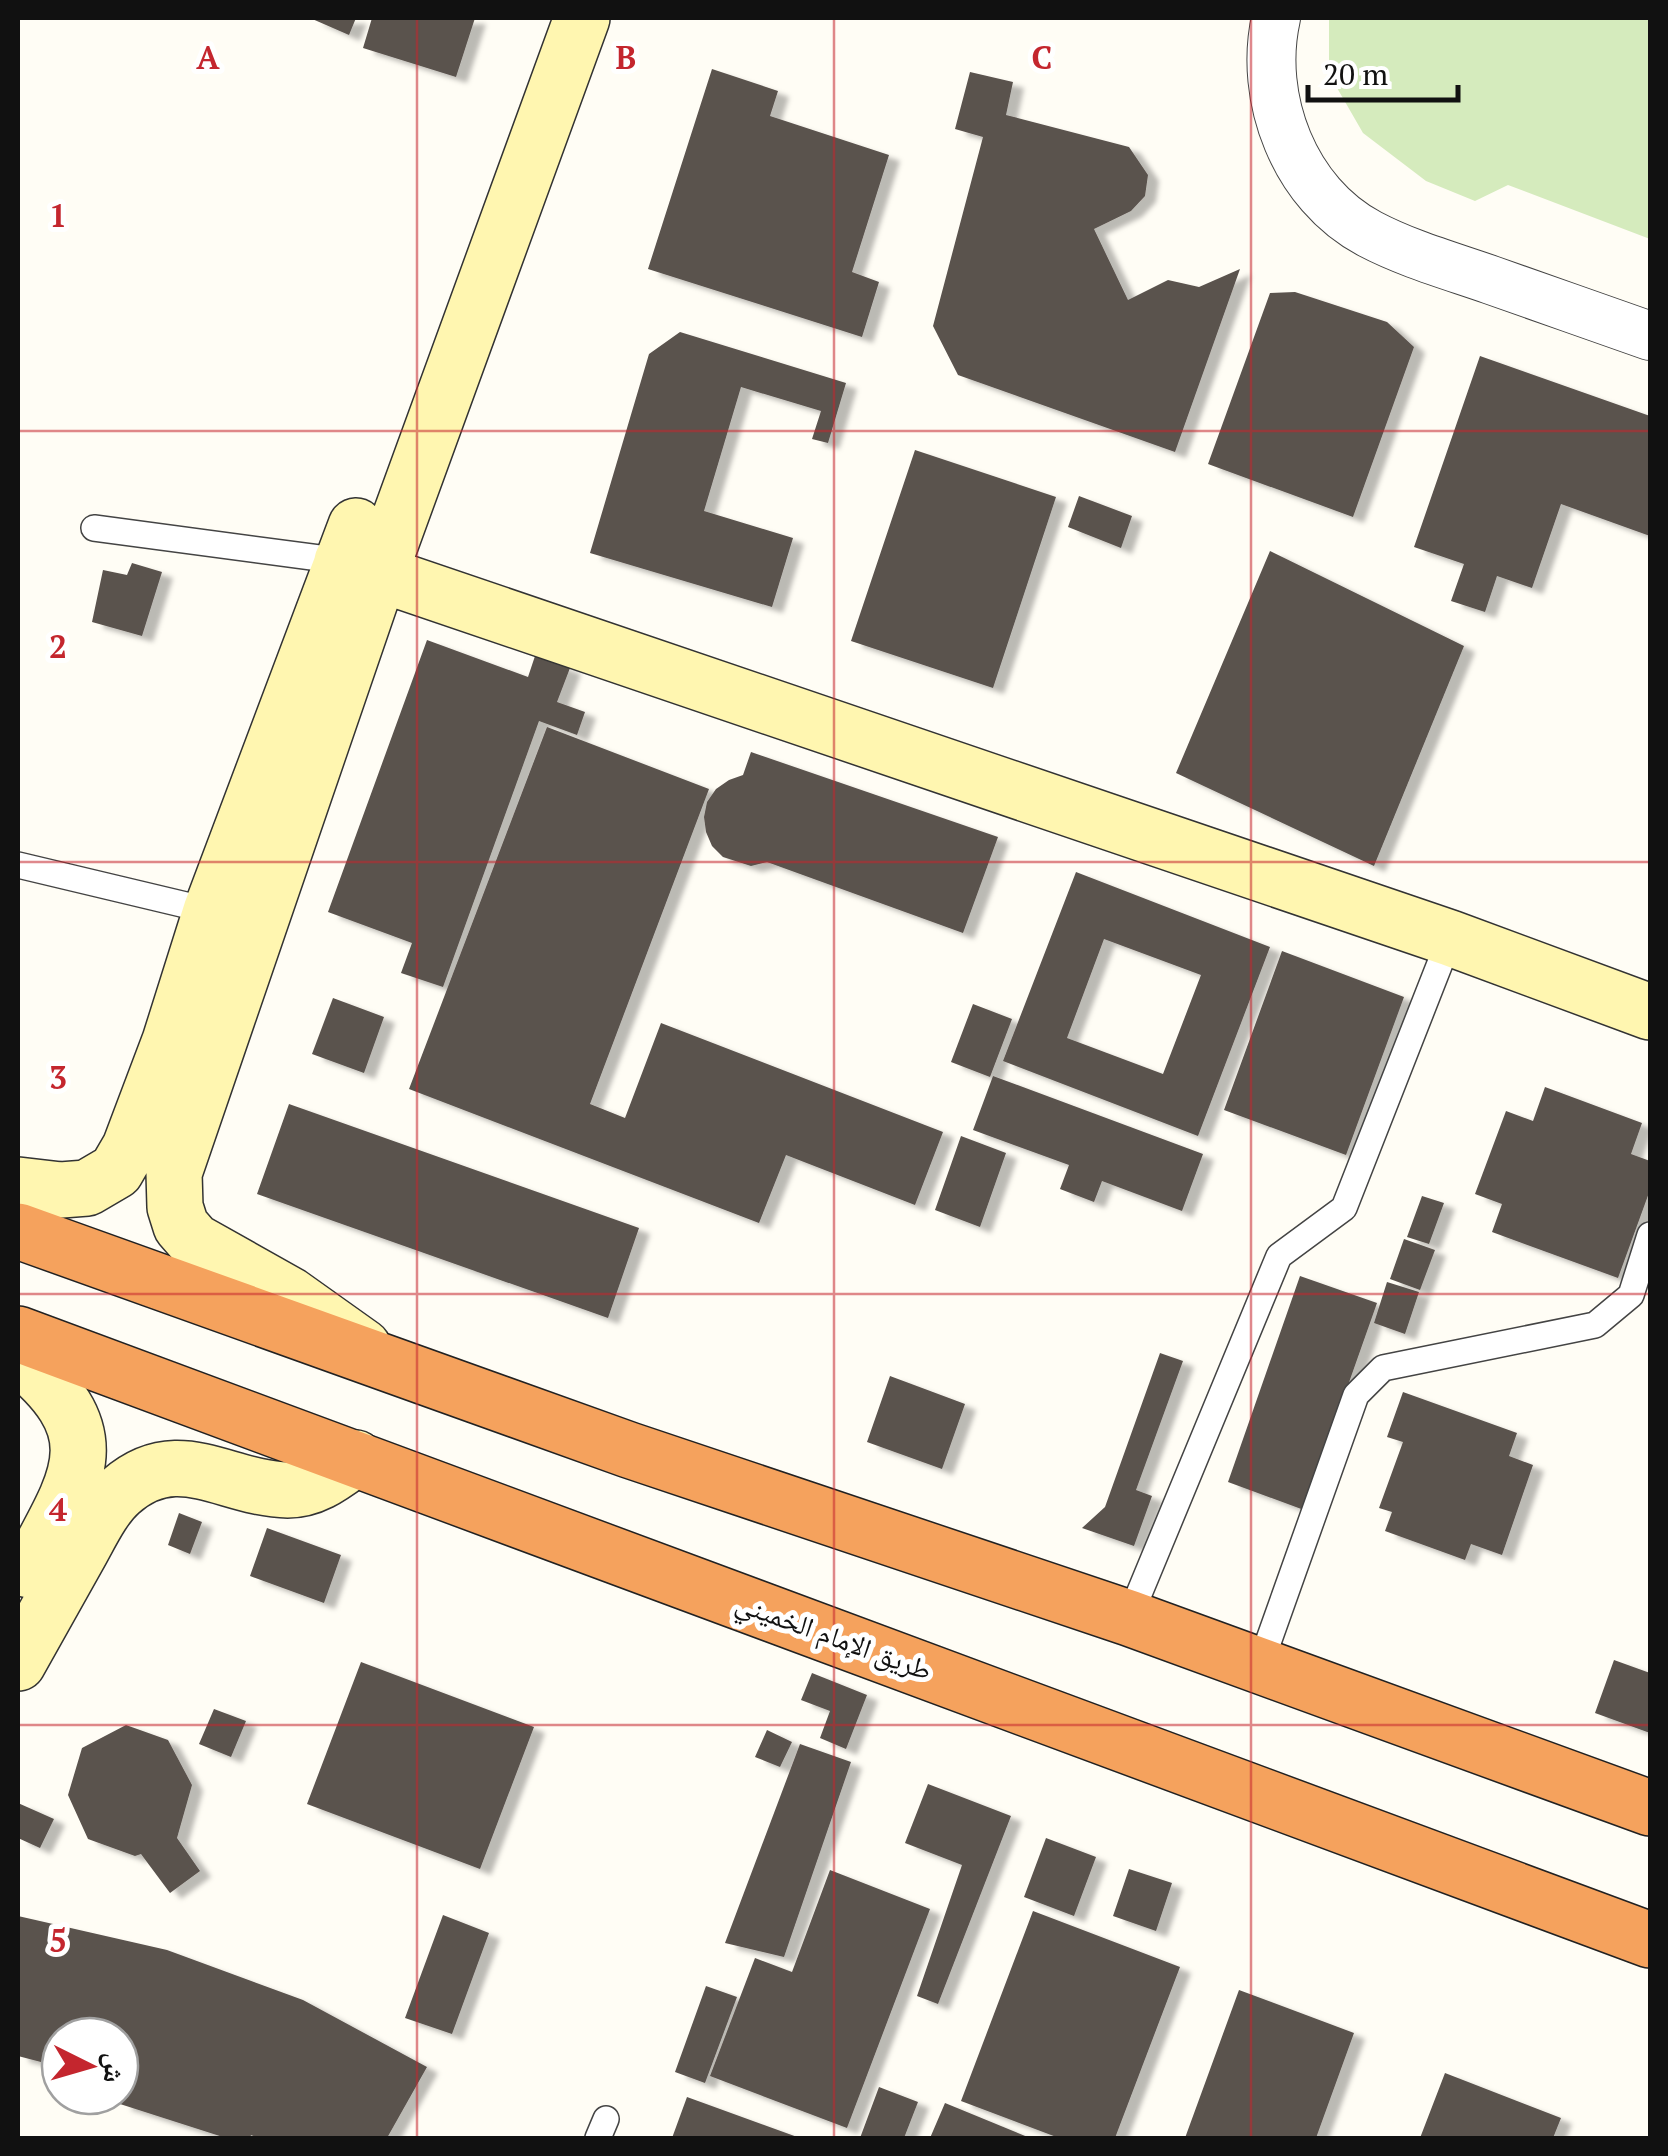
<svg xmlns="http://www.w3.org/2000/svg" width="1668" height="2156" font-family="'PT Serif','Noto Naskh Arabic',serif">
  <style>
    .park { fill: #d5ebbd }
    .building { fill: #5a524d; fill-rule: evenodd; filter: url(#shadow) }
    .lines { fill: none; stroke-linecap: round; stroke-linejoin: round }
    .lane-casing { stroke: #444; stroke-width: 28 }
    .street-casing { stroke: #444; stroke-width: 50 }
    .secondary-casing { stroke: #333; stroke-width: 58 }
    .highway-casing { stroke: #222; stroke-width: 58 }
    .lane { stroke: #fff; stroke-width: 25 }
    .street { stroke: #fff; stroke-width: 48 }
    .secondary { stroke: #fff6b0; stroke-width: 55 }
    .highway { stroke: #f5a25d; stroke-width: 55 }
    .grid { fill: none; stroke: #c4262e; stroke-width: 2.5; stroke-opacity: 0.55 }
    .labels { text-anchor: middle; stroke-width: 10; stroke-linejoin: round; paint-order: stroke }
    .street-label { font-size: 28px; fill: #111; stroke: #fff }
    .grid-label { font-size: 32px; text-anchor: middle; font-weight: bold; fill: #c4262e; stroke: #fff; stroke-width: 10; stroke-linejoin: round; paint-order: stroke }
  </style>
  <defs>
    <filter id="shadow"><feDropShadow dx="11" dy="6" stdDeviation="2.5" flood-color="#0004"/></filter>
  </defs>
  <rect width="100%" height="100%" fill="#fffdf5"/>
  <path class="park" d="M 1329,18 L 1650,18 L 1650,239 L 1508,185 L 1475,201 L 1426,181 L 1363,133 L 1329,74 Z"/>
  <path class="building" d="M 310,18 L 356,18 L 349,35 Z
    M 372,18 L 475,18 L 456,77 L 363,48 Z
    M 712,69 L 778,91 L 770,116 L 889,155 L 852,272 L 879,282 L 862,337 L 648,269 Z
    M 970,72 L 1013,82 L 1006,115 L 1129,147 L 1148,175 L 1145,196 L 1131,211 L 1094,229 L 1128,300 L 1168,280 L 1199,287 L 1240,269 L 1175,452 L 958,375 L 933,326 L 983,137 L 955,129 Z
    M 1295,292 L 1387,322 L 1414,347 L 1353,517 L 1208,464 L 1270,293 Z
    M 680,332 L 846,383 L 828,443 L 812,439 L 821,411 L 741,387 L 704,511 L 793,538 L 772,607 L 590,553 L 649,354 Z
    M 1480,356 L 1650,416 L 1650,536 L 1561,504 L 1532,588 L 1497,576 L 1485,612 L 1451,601 L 1464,564 L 1414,547 Z
    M 915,450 L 1056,497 L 993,688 L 851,641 Z
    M 1079,496 L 1132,516 L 1121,548 L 1068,527 Z
    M 1270,551 L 1464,646 L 1374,866 L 1176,773 Z
    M 132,563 L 162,572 L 142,636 L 92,622 L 103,570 L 127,575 Z
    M 427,640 L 528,677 L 535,656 L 570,668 L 557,702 L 585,712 L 577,735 L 539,721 L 443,987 L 401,973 L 412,943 L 328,912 Z
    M 547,727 L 709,789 L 590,1104 L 625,1118 L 661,1023 L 943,1132 L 915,1205 L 786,1155 L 759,1223 L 409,1089 Z
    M 751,752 L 998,837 L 963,933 L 767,862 L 751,866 L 723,857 L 712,846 L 706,832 L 704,817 L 707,802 L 716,789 L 729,780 L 743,775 Z
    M 1076,872 L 1270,947 L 1198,1136 L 1003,1061 ZM 1104,939 L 1201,975 L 1163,1074 L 1067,1038 Z
    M 1282,951 L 1404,997 L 1346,1155 L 1224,1110 Z
    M 333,998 L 384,1017 L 364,1073 L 312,1054 Z
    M 973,1004 L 1012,1019 L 990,1077 L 951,1062 Z
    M 993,1076 L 1203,1154 L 1182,1211 L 1102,1181 L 1094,1202 L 1060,1189 L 1069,1165 L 973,1130 Z
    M 1545,1087 L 1642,1123 L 1631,1154 L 1650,1161 L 1650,1190 L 1618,1278 L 1492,1232 L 1502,1204 L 1475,1194 L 1506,1111 L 1533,1121 Z
    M 289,1104 L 639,1228 L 608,1318 L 257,1194 Z
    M 961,1136 L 1006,1153 L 980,1227 L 935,1210 Z
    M 1422,1196 L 1444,1203 L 1429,1244 L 1407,1237 Z
    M 1404,1239 L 1435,1250 L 1420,1290 L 1390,1279 Z
    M 1300,1276 L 1377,1303 L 1304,1510 L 1228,1482 Z
    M 1387,1282 L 1419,1292 L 1405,1334 L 1374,1323 Z
    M 1160,1353 L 1183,1361 L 1136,1490 L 1152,1496 L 1134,1546 L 1082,1528 L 1105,1507 Z
    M 890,1376 L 965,1404 L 942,1469 L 867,1442 Z
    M 1403,1392 L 1517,1433 L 1509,1456 L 1533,1465 L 1502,1555 L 1471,1544 L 1465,1560 L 1385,1531 L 1392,1512 L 1379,1508 L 1403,1442 L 1387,1437 Z
    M 179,1513 L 202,1522 L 190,1554 L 168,1545 Z
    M 267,1528 L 341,1555 L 324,1603 L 250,1576 Z
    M 1614,1660 L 1650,1673 L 1650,1733 L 1595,1713 Z
    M 361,1662 L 534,1727 L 480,1869 L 307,1804 Z
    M 812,1673 L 867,1695 L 846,1749 L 820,1738 L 830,1711 L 801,1700 Z
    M 214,1709 L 246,1721 L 231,1757 L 199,1744 Z
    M 126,1725 L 168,1740 L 192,1785 L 177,1838 L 200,1871 L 170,1893 L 141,1854 L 135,1856 L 88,1839 L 68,1795 L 82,1748 Z
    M 767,1730 L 792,1742 L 780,1767 L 755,1757 Z
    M 800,1744 L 851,1762 L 784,1957 L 725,1943 Z
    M 928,1784 L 1011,1816 L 938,2004 L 917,1996 L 962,1865 L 905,1843 Z
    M 18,1803 L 54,1819 L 40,1848 L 18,1838 Z
    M 1046,1838 L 1096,1857 L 1074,1916 L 1024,1897 Z
    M 1129,1869 L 1172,1883 L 1156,1931 L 1113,1916 Z
    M 830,1870 L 930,1909 L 847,2128 L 710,2076 L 755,1958 L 792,1972 Z
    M 1033,1911 L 1180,1967 L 1115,2138 L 1059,2138 L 961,2101 Z
    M 443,1915 L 489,1933 L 452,2034 L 405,2018 Z
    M 18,1916 L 167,1950 L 303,2000 L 427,2067 L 387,2138 L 259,2138 L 251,2135 L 250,2138 L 226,2138 L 120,2104 L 127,2084 L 120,2082 L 120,2036 L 60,2036 L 60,2067 L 18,2056 Z
    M 706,1986 L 737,1997 L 705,2083 L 675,2072 Z
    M 1239,1990 L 1354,2033 L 1316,2138 L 1185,2138 Z
    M 1445,2073 L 1561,2118 L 1553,2138 L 1420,2138 Z
    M 879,2087 L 918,2102 L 904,2138 L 860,2138 Z
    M 687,2097 L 800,2138 L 672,2138 Z
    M 945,2103 L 1030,2138 L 930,2138 Z"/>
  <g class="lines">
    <g class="lane-casing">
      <path id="lane" d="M 94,528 L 342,561
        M 18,865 L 211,911
        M 1129,1618 L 1279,1256 L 1344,1208 L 1450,938
        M 1260,1665 L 1356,1395 L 1383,1368 L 1595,1325 L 1631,1295 L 1650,1235
        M 598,2138 L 606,2119"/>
    </g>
    <g class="street-casing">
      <path id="street" d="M 1276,18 C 1258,98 1294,194 1370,234 C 1408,254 1451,266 1491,280 C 1544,299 1597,317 1650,336"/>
    </g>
    <g class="secondary-casing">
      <path id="secondary" d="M 342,561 L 1450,938 L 1650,1012
        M 18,1185 L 61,1190 L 87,1188 L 116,1171 L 130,1147 L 170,1041 L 211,911 L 356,526
        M 363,1347 L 290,1295 L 194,1241 L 181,1226 L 175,1207 L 174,1173 L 379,575 L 582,18
        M 18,1357 C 113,1434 79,1477 29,1570
        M 18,1663 C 38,1627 58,1591 78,1556 C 90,1535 102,1508 120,1492 C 178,1441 225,1489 288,1490 C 315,1490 335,1473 356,1458"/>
    </g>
    <g class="highway-casing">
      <path id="highway" d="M 18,1231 L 629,1450 L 1129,1618 L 1650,1808
        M 18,1334 L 1650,1940"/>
    </g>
    <use href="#lane" class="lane"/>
    <use href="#street" class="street"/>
    <use href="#secondary" class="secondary"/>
    <use href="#highway" class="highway"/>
  </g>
  <path class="grid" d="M 417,18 L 417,2138M 834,18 L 834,2138M 1251,18 L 1251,2138M 18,431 L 1650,431M 18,862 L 1650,862M 18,1294 L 1650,1294M 18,1725 L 1650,1725"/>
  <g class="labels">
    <g class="street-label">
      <text transform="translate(834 1636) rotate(20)" y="10">طريق الإمام الخميني</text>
    </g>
  </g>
  <g class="grid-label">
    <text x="208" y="69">A</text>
    <text x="626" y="69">B</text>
    <text x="1042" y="69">C</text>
    <text x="58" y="227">1</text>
    <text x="58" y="658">2</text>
    <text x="58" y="1089">3</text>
    <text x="58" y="1521">4</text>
    <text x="58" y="1952">5</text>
  </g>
  <rect width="1668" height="2156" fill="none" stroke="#111111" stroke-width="40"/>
  <g transform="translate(90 2066) rotate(95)"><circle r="48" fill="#ffffff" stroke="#a0a0a0" stroke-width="2.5"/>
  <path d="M0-8L18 38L0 25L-18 38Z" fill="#c4262e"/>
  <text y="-15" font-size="28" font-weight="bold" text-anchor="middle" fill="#111111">ش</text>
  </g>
  <path d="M1308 85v15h150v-15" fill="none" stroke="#111111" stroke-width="5"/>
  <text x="1323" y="85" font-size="30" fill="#111111" stroke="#ffffff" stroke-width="8" paint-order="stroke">20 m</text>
</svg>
